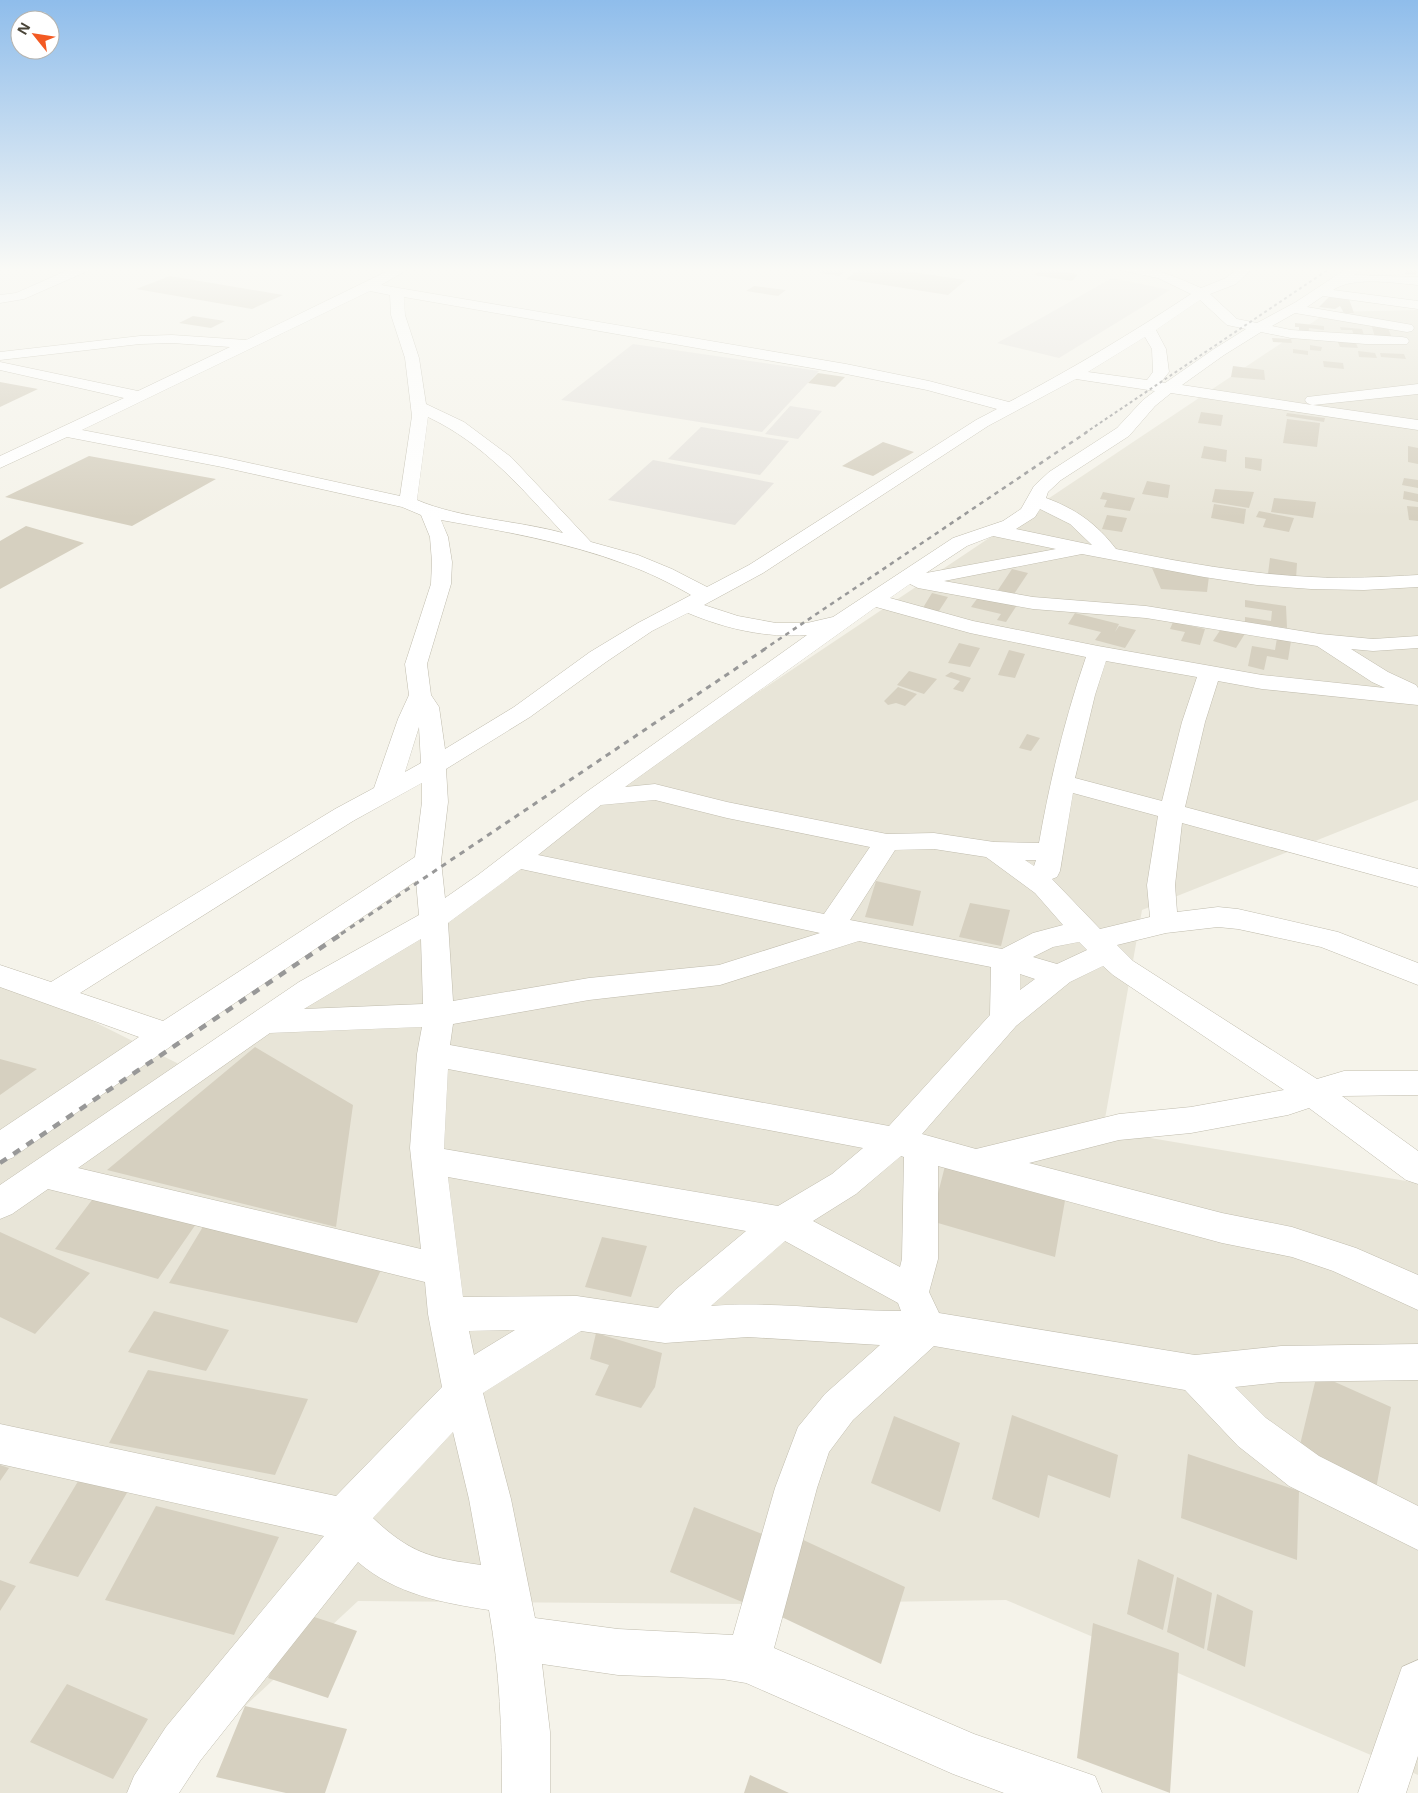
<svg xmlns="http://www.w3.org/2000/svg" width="1418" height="1793" font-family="'Open Sans',sans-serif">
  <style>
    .residential { fill: #e8e5d8 }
    .industrial { fill: #e7e4de }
    .building { fill: #d6d0c0 }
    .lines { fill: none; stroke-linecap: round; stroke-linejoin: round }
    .street-casing { stroke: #c0bcad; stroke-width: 1 }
    .street { fill: #fff; fill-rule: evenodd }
    .rail-far3 { stroke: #989898; stroke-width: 2; stroke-dasharray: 3 3; stroke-linecap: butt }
    .rail-far2 { stroke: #989898; stroke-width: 2.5; stroke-dasharray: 4.5 4.5; stroke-linecap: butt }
    .rail-far1 { stroke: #989898; stroke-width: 3; stroke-dasharray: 5.5 5.5; stroke-linecap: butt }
    .rail { stroke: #989898; stroke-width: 4.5; stroke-dasharray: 8 8; stroke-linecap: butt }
  </style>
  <rect width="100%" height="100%" fill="#f5f3ea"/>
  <path class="residential" d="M 1418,310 L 1418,800 L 1142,910 L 1103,1130 L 1418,1183 L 1418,1775 L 1006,1600 L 747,1604 L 358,1601 L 245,1706 L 163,1793 L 0,1793 L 0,975 L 187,1068 L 264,1022 L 1328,312 Z"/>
  <path class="industrial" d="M 1112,278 L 1170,290 L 1059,358 L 997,343 Z
    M 633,344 L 819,371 L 762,432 L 561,400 Z
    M 790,406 L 822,411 L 798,439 L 765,434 Z
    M 701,427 L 789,441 L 760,475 L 668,459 Z
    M 653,460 L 774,483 L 735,525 L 608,500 Z"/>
  <path class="building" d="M 826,267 L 844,270 L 840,276 L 820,273 Z
    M 862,267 L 879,267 L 966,280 L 948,295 L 846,279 Z
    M 1405,267 L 1416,268 L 1416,275 L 1405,274 Z
    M 1041,269 L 1078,274 L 1072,281 L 1034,275 Z
    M 170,276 L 283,295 L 252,309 L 136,289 Z
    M 754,286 L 786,290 L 778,296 L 746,291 Z
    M 1330,296 L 1349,299 L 1354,313 L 1344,313 L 1340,306 L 1335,309 L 1319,307 Z
    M 193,316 L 225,321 L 211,328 L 179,323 Z
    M 1295,323 L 1324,326 L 1324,330 L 1309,328 L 1308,335 L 1299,334 L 1299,327 L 1295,327 Z
    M 1340,327 L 1362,329 L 1365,338 L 1355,337 L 1352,330 L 1341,330 Z
    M 1372,327 L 1388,328 L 1392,338 L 1375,337 Z
    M 1272,338 L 1291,339 L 1292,343 L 1273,342 Z
    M 1337,340 L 1355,341 L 1358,348 L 1340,347 Z
    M 1310,345 L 1322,347 L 1321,351 L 1310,350 Z
    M 1293,349 L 1308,351 L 1308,355 L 1293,353 Z
    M 1358,351 L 1375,353 L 1377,358 L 1359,357 Z
    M 1380,353 L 1404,354 L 1406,359 L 1381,357 Z
    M 1323,361 L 1343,363 L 1344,369 L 1324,367 Z
    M 1233,366 L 1264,370 L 1265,380 L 1231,377 Z
    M 818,373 L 845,377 L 835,387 L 808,383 Z
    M 0,382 L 38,389 L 0,407 Z
    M 1201,412 L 1223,415 L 1221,426 L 1198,423 Z
    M 1287,413 L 1325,418 L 1324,422 L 1286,416 Z
    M 1287,419 L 1320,423 L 1317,447 L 1283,443 Z
    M 883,442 L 914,452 L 873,476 L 842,466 Z
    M 1204,446 L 1227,450 L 1226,462 L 1201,458 Z
    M 1408,446 L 1418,448 L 1418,464 L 1408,462 Z
    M 89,456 L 216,479 L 132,526 L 5,497 Z
    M 1245,457 L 1262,459 L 1261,471 L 1245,468 Z
    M 1404,478 L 1418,480 L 1418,488 L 1402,485 Z
    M 1147,481 L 1170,485 L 1168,498 L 1142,494 Z
    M 1215,489 L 1254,492 L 1249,508 L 1212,502 Z
    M 1404,491 L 1418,494 L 1418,502 L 1403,499 Z
    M 1103,492 L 1135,498 L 1130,511 L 1104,507 L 1107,500 L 1100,499 Z
    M 1274,498 L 1316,502 L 1313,518 L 1271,512 Z
    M 1214,504 L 1246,509 L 1244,524 L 1211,518 Z
    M 1407,506 L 1418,507 L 1418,521 L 1409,520 Z
    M 1259,511 L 1294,518 L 1289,532 L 1263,527 L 1266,519 L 1256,517 Z
    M 1107,515 L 1127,518 L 1122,532 L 1102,529 Z
    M 26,526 L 84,543 L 0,589 L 0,541 Z
    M 1270,558 L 1297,563 L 1296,579 L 1268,574 Z
    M 1152,568 L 1209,576 L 1207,592 L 1161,589 Z
    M 1012,569 L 1028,573 L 1014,594 L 998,590 Z
    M 932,593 L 948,597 L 937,614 L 921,611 Z
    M 979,596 L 1017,605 L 1006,622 L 997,620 L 1001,614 L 971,607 Z
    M 1245,600 L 1286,606 L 1287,628 L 1245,622 L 1245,617 L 1271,621 L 1272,611 L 1245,607 Z
    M 1075,613 L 1119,624 L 1115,632 L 1119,626 L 1136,630 L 1125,648 L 1095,640 L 1101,632 L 1068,624 Z
    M 1173,622 L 1205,629 L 1200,645 L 1181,641 L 1185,632 L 1170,629 Z
    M 1221,629 L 1246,632 L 1236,648 L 1213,641 Z
    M 1277,638 L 1291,641 L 1288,660 L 1267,656 L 1264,670 L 1248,666 L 1252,646 L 1275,650 Z
    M 959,643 L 980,648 L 970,667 L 948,663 Z
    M 1009,650 L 1025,654 L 1015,678 L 998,675 Z
    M 909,671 L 937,679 L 924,694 L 897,685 Z
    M 951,672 L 971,678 L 963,692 L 953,689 L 960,681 L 945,676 Z
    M 898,687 L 917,694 L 905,706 L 896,703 L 888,705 L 884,701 Z
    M 1027,734 L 1040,738 L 1031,751 L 1019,748 Z
    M 876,881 L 921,891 L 913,926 L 865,917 Z
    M 970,903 L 1010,910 L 1001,946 L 959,937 Z
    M 255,1047 L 353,1105 L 336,1227 L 107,1170 Z
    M 0,1059 L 37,1069 L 0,1095 Z
    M 946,1162 L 1066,1195 L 1055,1257 L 931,1221 Z
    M 95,1196 L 196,1224 L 158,1279 L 55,1249 Z
    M 204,1225 L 385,1261 L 357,1323 L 169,1283 Z
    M 0,1232 L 90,1273 L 35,1334 L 0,1317 Z
    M 602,1237 L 647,1246 L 631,1297 L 585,1287 Z
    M 154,1311 L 229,1330 L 206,1371 L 128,1352 Z
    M 596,1333 L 662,1353 L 655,1387 L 641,1408 L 595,1395 L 609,1365 L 590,1359 Z
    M 148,1370 L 308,1399 L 275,1475 L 109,1443 Z
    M 1317,1374 L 1391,1407 L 1376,1489 L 1298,1453 Z
    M 1012,1415 L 1118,1455 L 1110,1498 L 1048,1475 L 1039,1518 L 992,1499 Z
    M 894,1416 L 960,1443 L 940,1512 L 871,1483 Z
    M 1188,1454 L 1299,1491 L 1297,1560 L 1181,1518 Z
    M 0,1465 L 9,1468 L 0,1481 Z
    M 80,1478 L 128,1491 L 78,1577 L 29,1563 Z
    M 156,1506 L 279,1537 L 234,1635 L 105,1600 Z
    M 694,1507 L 770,1537 L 747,1604 L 670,1572 Z
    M 799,1538 L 905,1587 L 881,1664 L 771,1612 Z
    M 1138,1559 L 1174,1575 L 1163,1630 L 1127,1614 Z
    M 1177,1577 L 1212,1593 L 1204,1649 L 1167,1632 Z
    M 0,1580 L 16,1586 L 0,1611 Z
    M 1217,1594 L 1253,1611 L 1245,1667 L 1207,1650 Z
    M 299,1612 L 357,1631 L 328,1698 L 268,1678 Z
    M 1093,1623 L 1179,1653 L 1170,1793 L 1077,1758 Z
    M 67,1684 L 148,1719 L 113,1779 L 30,1742 Z
    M 245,1706 L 347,1729 L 325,1793 L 286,1793 L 216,1777 Z
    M 750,1775 L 789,1793 L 744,1793 Z"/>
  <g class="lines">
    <g class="street-casing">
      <path id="street" d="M 75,267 L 92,267 L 90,270 L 24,299 L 0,303 L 0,295 L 16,293 Z
        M 396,267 L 412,267 L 381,285 L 846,364 L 929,381 L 1009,402 C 1072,369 1132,333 1191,294 L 1158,278 L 1120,270 L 1118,267 C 1154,267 1169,274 1201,288 L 1226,278 L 1240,267 L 1254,267 L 1236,284 L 1210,294 L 1237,319 L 1257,323 L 1296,302 L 1349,267 L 1364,267 L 1354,275 L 1418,277 L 1418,285 C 1394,283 1353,276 1333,290 L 1418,301 L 1418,309 L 1323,296 L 1307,307 L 1407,324 L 1412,325 L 1414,328 L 1412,331 L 1407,332 L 1295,313 L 1272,326 L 1291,330 L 1402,337 L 1407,338 L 1409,341 L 1407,344 L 1366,344 L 1291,338 L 1261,332 L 1224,355 L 1182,385 L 1312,405 L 1307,403 L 1305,400 L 1307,397 L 1418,384 L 1418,394 L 1313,405 L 1418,420 L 1418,430 L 1171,393 L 1155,406 L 1129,436 L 1061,480 L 1048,492 L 1046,498 C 1076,509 1097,524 1116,549 C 1180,562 1246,574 1312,577 C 1347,579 1382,577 1418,575 L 1418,587 L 1364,590 L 1311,589 L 1257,585 L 1204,577 L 1082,554 L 944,581 L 1033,597 L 1146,606 L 1320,634 L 1373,639 L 1418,636 L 1418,648 L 1373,651 L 1351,649 L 1388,672 L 1416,685 L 1418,688 L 1418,705 L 1262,689 L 1218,681 L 1205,722 L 1185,807 L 1418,869 L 1418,887 L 1182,823 L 1175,885 L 1177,912 L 1218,907 L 1238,909 L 1338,932 L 1418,963 L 1418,985 L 1321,947 L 1238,929 L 1218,927 L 1166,933 L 1117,945 L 1133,961 L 1317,1079 L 1344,1071 L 1418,1071 L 1418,1095 L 1342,1096 L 1418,1151 L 1418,1184 L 1406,1180 L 1309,1108 L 1288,1115 L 1191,1133 L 1119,1140 L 1029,1163 L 1222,1213 L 1292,1227 L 1356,1248 L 1418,1275 L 1418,1310 L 1333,1271 L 1292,1257 L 1222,1243 L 938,1166 L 938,1259 L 929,1292 L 939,1313 L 1195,1355 L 1281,1346 L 1418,1344 L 1418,1380 L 1281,1382 L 1235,1387 L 1266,1418 L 1319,1456 L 1418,1506 L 1418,1550 L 1289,1486 L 1238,1446 L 1185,1390 L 934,1346 L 853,1420 L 829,1452 L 817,1488 L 774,1648 L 974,1734 L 1095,1776 L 1102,1793 L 1004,1793 L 953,1774 L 746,1683 L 722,1679 L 618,1675 L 542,1664 L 550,1732 L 550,1793 L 502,1793 C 502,1732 500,1671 489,1610 C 443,1603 395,1594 358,1562 L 200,1761 L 179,1793 L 127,1793 L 134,1776 L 166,1727 L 324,1536 L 0,1464 L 0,1424 L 336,1496 L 442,1387 L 428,1314 L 425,1282 L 48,1189 L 12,1214 L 0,1219 L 0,1185 L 299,982 L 419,915 L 416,881 L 177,1042 L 12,1158 L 0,1162 L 0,1130 L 139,1037 L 0,987 L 0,965 L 51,982 L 335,809 L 374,788 L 398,719 L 409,695 L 405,664 L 431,584 L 432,562 L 430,537 L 421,515 L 402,507 L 222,467 L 67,437 L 0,468 L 0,456 L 124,398 L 0,370 L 0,362 L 138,391 L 230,347 L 172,343 L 140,344 L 0,360 L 0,352 L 140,336 L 172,335 L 246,340 ZM 370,291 L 390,295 L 391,315 L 405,358 L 412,416 L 400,496 L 222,457 L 82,430 ZM 404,297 L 846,374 L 927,390 L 997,409 L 976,420 L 749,565 L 707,587 L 672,569 L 638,555 L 591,542 L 511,457 L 464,422 L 426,404 L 419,358 L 405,315 ZM 1200,300 L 1227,325 L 1246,329 L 1214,349 L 1165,383 L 1161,382 L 1169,372 L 1166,349 L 1156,330 ZM 1145,337 L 1152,349 L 1153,372 L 1147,380 L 1088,372 ZM 1076,379 L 1155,391 L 1143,400 L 1117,428 L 1049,472 L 1034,486 L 1021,509 L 1003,521 L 953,538 L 833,617 L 807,623 L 776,623 L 738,616 L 704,605 L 763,573 L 988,426 ZM 428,417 C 485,444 521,488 563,533 C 516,520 461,519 417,500 ZM 1040,509 L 1070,524 L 1092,545 L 1016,529 L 1035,517 ZM 441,520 C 503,531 566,542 625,564 C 648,572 670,583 691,595 L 638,623 L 590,652 L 514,707 L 445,749 L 439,707 L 431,695 L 427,664 L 451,584 L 452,562 L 448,537 ZM 993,536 L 1056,549 L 926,573 L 967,546 ZM 910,584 L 918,588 L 1033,609 L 1146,618 L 1317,646 L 1372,682 L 1385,688 L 1262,675 L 1098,646 L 973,621 L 890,598 ZM 876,607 L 970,633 L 1086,657 C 1065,718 1050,780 1039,843 L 994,842 L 934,833 L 887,834 L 727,802 L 655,784 L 625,787 ZM 688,613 C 726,629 766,638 807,635 L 585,793 L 478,875 L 445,898 L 441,861 L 448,802 L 446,769 L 530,717 L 606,662 L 652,631 ZM 1106,661 L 1197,677 L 1182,722 L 1162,801 L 1075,778 L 1095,695 ZM 419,727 L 421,763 L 405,772 ZM 422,783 L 422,802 L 415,857 L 163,1021 L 80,993 L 353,821 ZM 1073,793 L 1158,816 L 1147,885 L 1150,917 L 1100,929 L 1052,879 L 1057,877 L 1060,871 ZM 655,800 L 727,818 L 870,847 L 824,914 L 538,855 L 601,805 ZM 934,849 L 986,857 L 1035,893 L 1063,925 L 1033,933 L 1002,949 L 850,920 L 895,850 ZM 1025,860 L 1036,860 L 1034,866 ZM 521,869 L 820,933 L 719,965 L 589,978 L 453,1001 L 448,923 ZM 421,939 L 423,1004 L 304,1009 ZM 859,941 L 991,967 L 990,1015 L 889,1126 L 450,1045 L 453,1024 L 589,1000 L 720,985 ZM 1079,942 L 1087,950 L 1057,964 L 1033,957 L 1053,947 ZM 1103,966 L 1113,975 L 1284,1090 L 1191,1107 L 1119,1114 L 976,1149 L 922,1134 L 1016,1026 L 1070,982 ZM 1020,974 L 1035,979 L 1020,990 ZM 422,1027 L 417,1054 L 410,1148 L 421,1249 L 78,1168 L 270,1033 ZM 448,1069 L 863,1148 L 832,1174 L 778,1206 L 444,1149 ZM 901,1156 L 904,1157 L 902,1259 L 900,1267 L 813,1221 L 856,1194 ZM 448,1177 L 746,1231 L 675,1290 L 658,1308 L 577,1296 L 463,1297 ZM 785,1241 L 898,1303 L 901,1311 C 837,1311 774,1301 711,1306 ZM 515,1330 L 474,1355 L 469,1331 ZM 581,1331 L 665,1343 L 748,1337 L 880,1345 L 825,1394 L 798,1427 L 775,1488 L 733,1635 L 618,1629 L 535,1618 L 511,1499 L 483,1393 ZM 453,1432 L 469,1499 L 481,1565 C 431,1558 411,1554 373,1518 Z
        M 1418,1660 L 1418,1756 L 1406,1793 L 1358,1793 L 1402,1667 Z"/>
    </g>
    <use href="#street" class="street"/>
    <path class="rail-far3" d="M 1085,433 L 1332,267"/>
    <path class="rail-far2" d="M 763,650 L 1087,432"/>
    <path class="rail-far1" d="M 341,934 L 765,649"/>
    <path class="rail" d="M 0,1163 L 343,933"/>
  </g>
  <linearGradient id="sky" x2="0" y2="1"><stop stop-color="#8fbdeb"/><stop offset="0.52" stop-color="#fafaf6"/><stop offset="1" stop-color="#fafaf6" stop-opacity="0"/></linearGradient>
  <rect width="1418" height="518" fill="url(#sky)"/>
  <g transform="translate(35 35) rotate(300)"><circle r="24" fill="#ffffff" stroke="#b6b4af"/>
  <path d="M0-4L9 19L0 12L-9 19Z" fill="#f35a23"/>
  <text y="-8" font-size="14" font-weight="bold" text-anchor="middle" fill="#494438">N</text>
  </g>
</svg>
